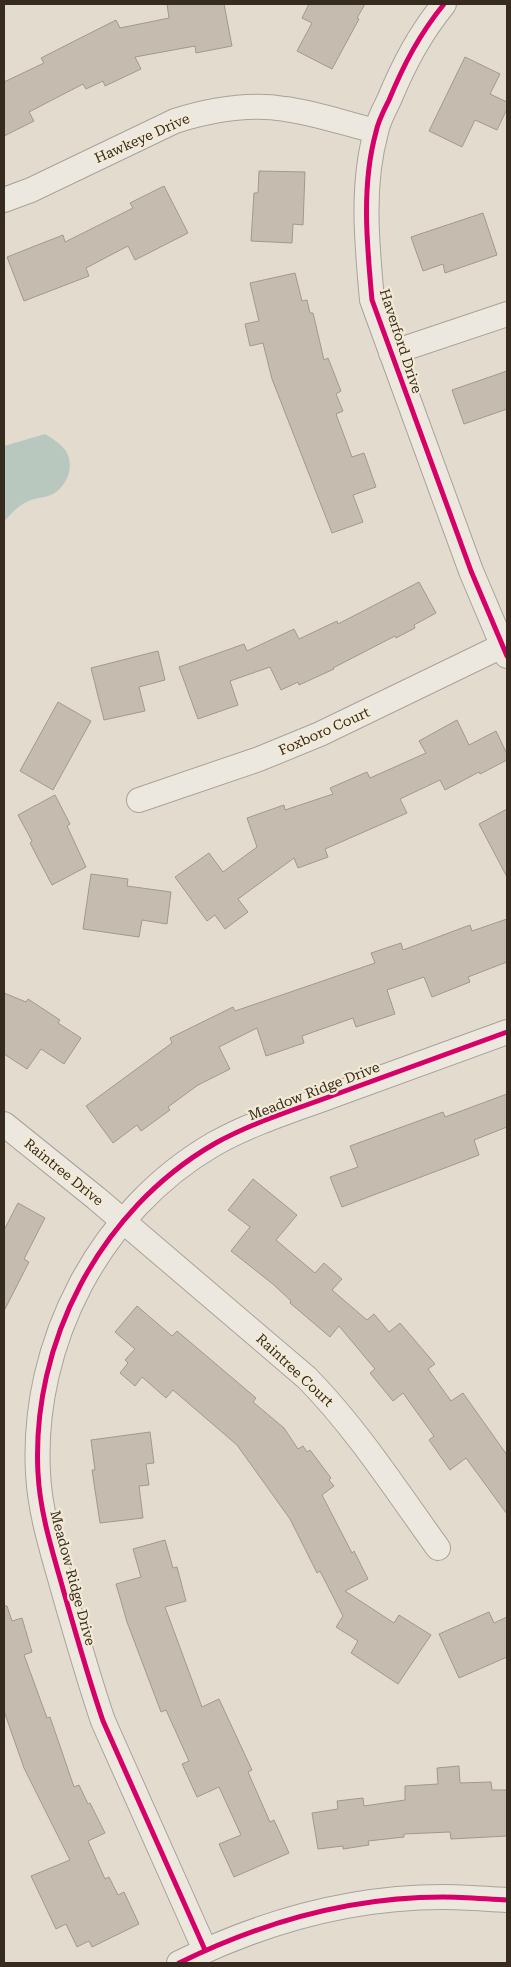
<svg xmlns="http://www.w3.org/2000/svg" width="511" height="1967" font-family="'Roboto Serif',serif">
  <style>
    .water { fill: #b9c8bf }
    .building { fill: #c6bbaf; stroke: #a3988d }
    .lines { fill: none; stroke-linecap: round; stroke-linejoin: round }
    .street-casing { stroke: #a9a297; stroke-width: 26 }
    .street { stroke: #ece8e0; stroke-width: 24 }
    .cycleway-casing { stroke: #f3ead5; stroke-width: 8 }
    .cycleway { stroke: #d6006c; stroke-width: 5 }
    .labels { text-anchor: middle; stroke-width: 4.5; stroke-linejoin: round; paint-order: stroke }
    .street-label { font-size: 14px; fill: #372b20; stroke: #f3ead5 }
  </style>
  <rect width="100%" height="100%" fill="#e3dcce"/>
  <path class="water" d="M 45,434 C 52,438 61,444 66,451 C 74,465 69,482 56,492 C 48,498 40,497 31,500 C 20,504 11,513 4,522 L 4,446 Z"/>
  <path class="building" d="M 167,4 L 224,4 L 232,46 L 196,53 L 195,46 L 135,57 L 141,69 L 105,86 L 103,81 L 86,89 L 83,84 L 29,112 L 34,121 L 4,136 L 4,82 L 44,63 L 41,58 L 116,20 L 120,28 L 169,18 Z
    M 309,4 L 365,4 L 357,18 L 359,19 L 332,69 L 297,51 L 312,23 L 302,18 Z
    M 465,57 L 500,74 L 490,94 L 507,102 L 507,109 L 497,130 L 475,120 L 462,147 L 429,131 Z
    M 259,171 L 305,172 L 303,225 L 293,224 L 292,243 L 251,241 L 254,193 L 258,193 Z
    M 164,186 L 188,233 L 135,260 L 128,246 L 86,268 L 89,276 L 24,301 L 7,257 L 63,235 L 65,242 L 133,208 L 130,203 Z
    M 483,213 L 497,255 L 445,273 L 443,264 L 423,271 L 411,237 Z
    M 295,273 L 302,301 L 307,300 L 310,313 L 313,313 L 324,360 L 328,358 L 341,391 L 336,394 L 343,411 L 336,414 L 352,457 L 364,453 L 376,487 L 353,495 L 363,522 L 332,533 L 272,379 L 263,343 L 250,346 L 245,324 L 259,321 L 250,283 Z
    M 507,371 L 507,409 L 464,424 L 452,390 Z
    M 419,582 L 436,613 L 414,625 L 415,628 L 396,638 L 395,636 L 333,668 L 334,669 L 299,685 L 298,682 L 281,690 L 270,667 L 230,681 L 238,705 L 198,719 L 179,667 L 244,644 L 247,651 L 294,629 L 299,639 L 337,621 L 338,624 Z
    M 158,651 L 165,680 L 139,687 L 145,711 L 104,720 L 91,668 Z
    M 58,702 L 91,721 L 53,790 L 20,771 Z
    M 457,720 L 469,745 L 496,731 L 507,754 L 507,760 L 480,774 L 479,772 L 445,790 L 440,780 L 400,799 L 407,813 L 325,849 L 328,857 L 298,868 L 294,858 L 238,899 L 248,912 L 225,929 L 215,915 L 207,921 L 175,877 L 209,853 L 223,872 L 257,847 L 247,818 L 284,805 L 285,810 L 333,794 L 330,788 L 367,772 L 370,778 L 426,753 L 419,741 Z
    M 55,795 L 70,824 L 67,826 L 86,867 L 52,885 L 30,843 L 32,841 L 18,815 Z
    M 507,809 L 507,877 L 479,824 Z
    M 91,874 L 128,879 L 127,886 L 171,892 L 167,924 L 142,920 L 139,937 L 83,929 Z
    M 507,919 L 507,962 L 468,977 L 470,982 L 432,997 L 424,977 L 387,990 L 395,1014 L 356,1027 L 353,1018 L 302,1036 L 304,1043 L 266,1056 L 257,1028 L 219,1047 L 230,1069 L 198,1085 L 168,1107 L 170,1110 L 141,1131 L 137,1125 L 113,1143 L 86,1106 L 172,1043 L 170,1038 L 233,1007 L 235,1011 L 375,963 L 371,953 L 401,943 L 403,950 L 470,925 L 472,931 Z
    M 4,993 L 26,1002 L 28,999 L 60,1020 L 58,1023 L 81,1038 L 64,1064 L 41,1049 L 27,1069 L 4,1054 Z
    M 507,1094 L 507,1127 L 474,1140 L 479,1155 L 342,1207 L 330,1177 L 358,1167 L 350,1146 L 443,1112 L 445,1117 Z
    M 253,1179 L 297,1215 L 276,1240 L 315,1273 L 324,1263 L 342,1279 L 332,1290 L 367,1320 L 374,1314 L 389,1332 L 400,1323 L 435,1364 L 428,1369 L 451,1401 L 463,1393 L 507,1455 L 507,1514 L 466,1458 L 450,1470 L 429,1440 L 434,1436 L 403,1393 L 393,1401 L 370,1373 L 375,1369 L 339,1326 L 330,1337 L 290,1303 L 291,1301 L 274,1285 L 231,1251 L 250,1227 L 228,1210 Z
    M 18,1203 L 45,1218 L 24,1259 L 29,1262 L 4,1311 L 4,1230 Z
    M 137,1306 L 172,1336 L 177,1331 L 256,1398 L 253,1402 L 284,1428 L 298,1449 L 303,1446 L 307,1452 L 310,1450 L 331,1478 L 329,1480 L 334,1486 L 322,1495 L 352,1553 L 354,1551 L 368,1579 L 345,1591 L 394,1623 L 399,1615 L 431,1635 L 398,1684 L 351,1653 L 358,1641 L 336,1627 L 343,1616 L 320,1571 L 317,1573 L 290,1519 L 237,1445 L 173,1390 L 166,1398 L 142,1377 L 135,1386 L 120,1373 L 128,1363 L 125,1360 L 135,1349 L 115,1332 Z
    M 150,1432 L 154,1463 L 146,1464 L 149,1485 L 139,1486 L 143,1518 L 100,1523 L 92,1470 L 95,1470 L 91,1440 Z
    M 165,1540 L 173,1568 L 177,1567 L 186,1601 L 165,1607 L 202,1707 L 219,1699 L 252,1770 L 248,1772 L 270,1822 L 274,1820 L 289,1853 L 234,1877 L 219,1844 L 241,1835 L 219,1787 L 197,1797 L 182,1764 L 189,1761 L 166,1710 L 161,1712 L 127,1622 L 116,1584 L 141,1577 L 133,1549 Z
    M 4,1606 L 7,1606 L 12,1621 L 22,1618 L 32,1652 L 24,1655 L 47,1718 L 50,1717 L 74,1787 L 79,1785 L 88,1804 L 90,1803 L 105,1833 L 88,1841 L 105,1879 L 109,1877 L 118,1895 L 124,1892 L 139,1924 L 92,1947 L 89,1941 L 77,1947 L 66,1924 L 56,1929 L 31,1876 L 70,1860 L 24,1768 L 4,1711 Z
    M 489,1612 L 494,1623 L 507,1617 L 507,1657 L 459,1678 L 439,1634 Z
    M 459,1766 L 460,1783 L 491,1782 L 492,1790 L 507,1790 L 507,1836 L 451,1839 L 450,1832 L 404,1834 L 404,1837 L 368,1841 L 369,1845 L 343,1849 L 343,1846 L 318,1849 L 312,1813 L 338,1809 L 337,1801 L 363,1798 L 364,1806 L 405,1800 L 405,1786 L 438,1784 L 437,1768 Z"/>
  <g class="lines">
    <g class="street-casing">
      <path id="street" d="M 444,4 C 419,35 404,64 389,100 C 384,110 378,121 376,132 C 361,186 367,245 372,300 L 471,571 L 507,656
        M 4,200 L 31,190 L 175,121 C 210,110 248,103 285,109 C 316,113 346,124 376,131
        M 391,353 L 507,314
        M 139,800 L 259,759 L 320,734 L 502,646
        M 4,1124 L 96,1198 L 307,1378 C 357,1429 396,1490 438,1548
        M 205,1950 L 103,1721 C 89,1680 77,1638 65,1596 C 54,1556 40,1515 38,1473 C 31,1343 100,1210 214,1144 C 251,1123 294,1110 334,1095 C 392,1074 450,1053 507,1032
        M 179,1963 C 260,1923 351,1897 443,1897 C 464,1897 486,1899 507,1900"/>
    </g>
    <use href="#street" class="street"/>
    <g class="cycleway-casing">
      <path id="cycleway" d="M 444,4 C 419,35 404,64 389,100 C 384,110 378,121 376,132 C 361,186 367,245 372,300 L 471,571 L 507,656
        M 205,1950 L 103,1721 C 89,1680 77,1638 65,1596 C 54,1556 40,1515 38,1473 C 31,1343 100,1210 214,1144 C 251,1123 294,1110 334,1095 C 392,1074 450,1053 507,1032
        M 179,1963 C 260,1923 351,1897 443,1897 C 464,1897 486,1899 507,1900"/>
    </g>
    <use href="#cycleway" class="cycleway"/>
  </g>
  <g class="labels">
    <g class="street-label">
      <text transform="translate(142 138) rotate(-24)" y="5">Hawkeye Drive</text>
      <text transform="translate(401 341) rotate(72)" y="5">Haverford Drive</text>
      <text transform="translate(324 731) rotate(-24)" y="5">Foxboro Court</text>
      <text transform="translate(314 1091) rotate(-21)" y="5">Meadow Ridge Drive</text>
      <text transform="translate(64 1172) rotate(39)" y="5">Raintree Drive</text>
      <text transform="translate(295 1370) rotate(43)" y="5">Raintree Court</text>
      <text transform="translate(73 1578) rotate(75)" y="5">Meadow Ridge Drive</text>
    </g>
  </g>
  <rect width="511" height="1967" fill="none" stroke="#372b20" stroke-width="10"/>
</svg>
